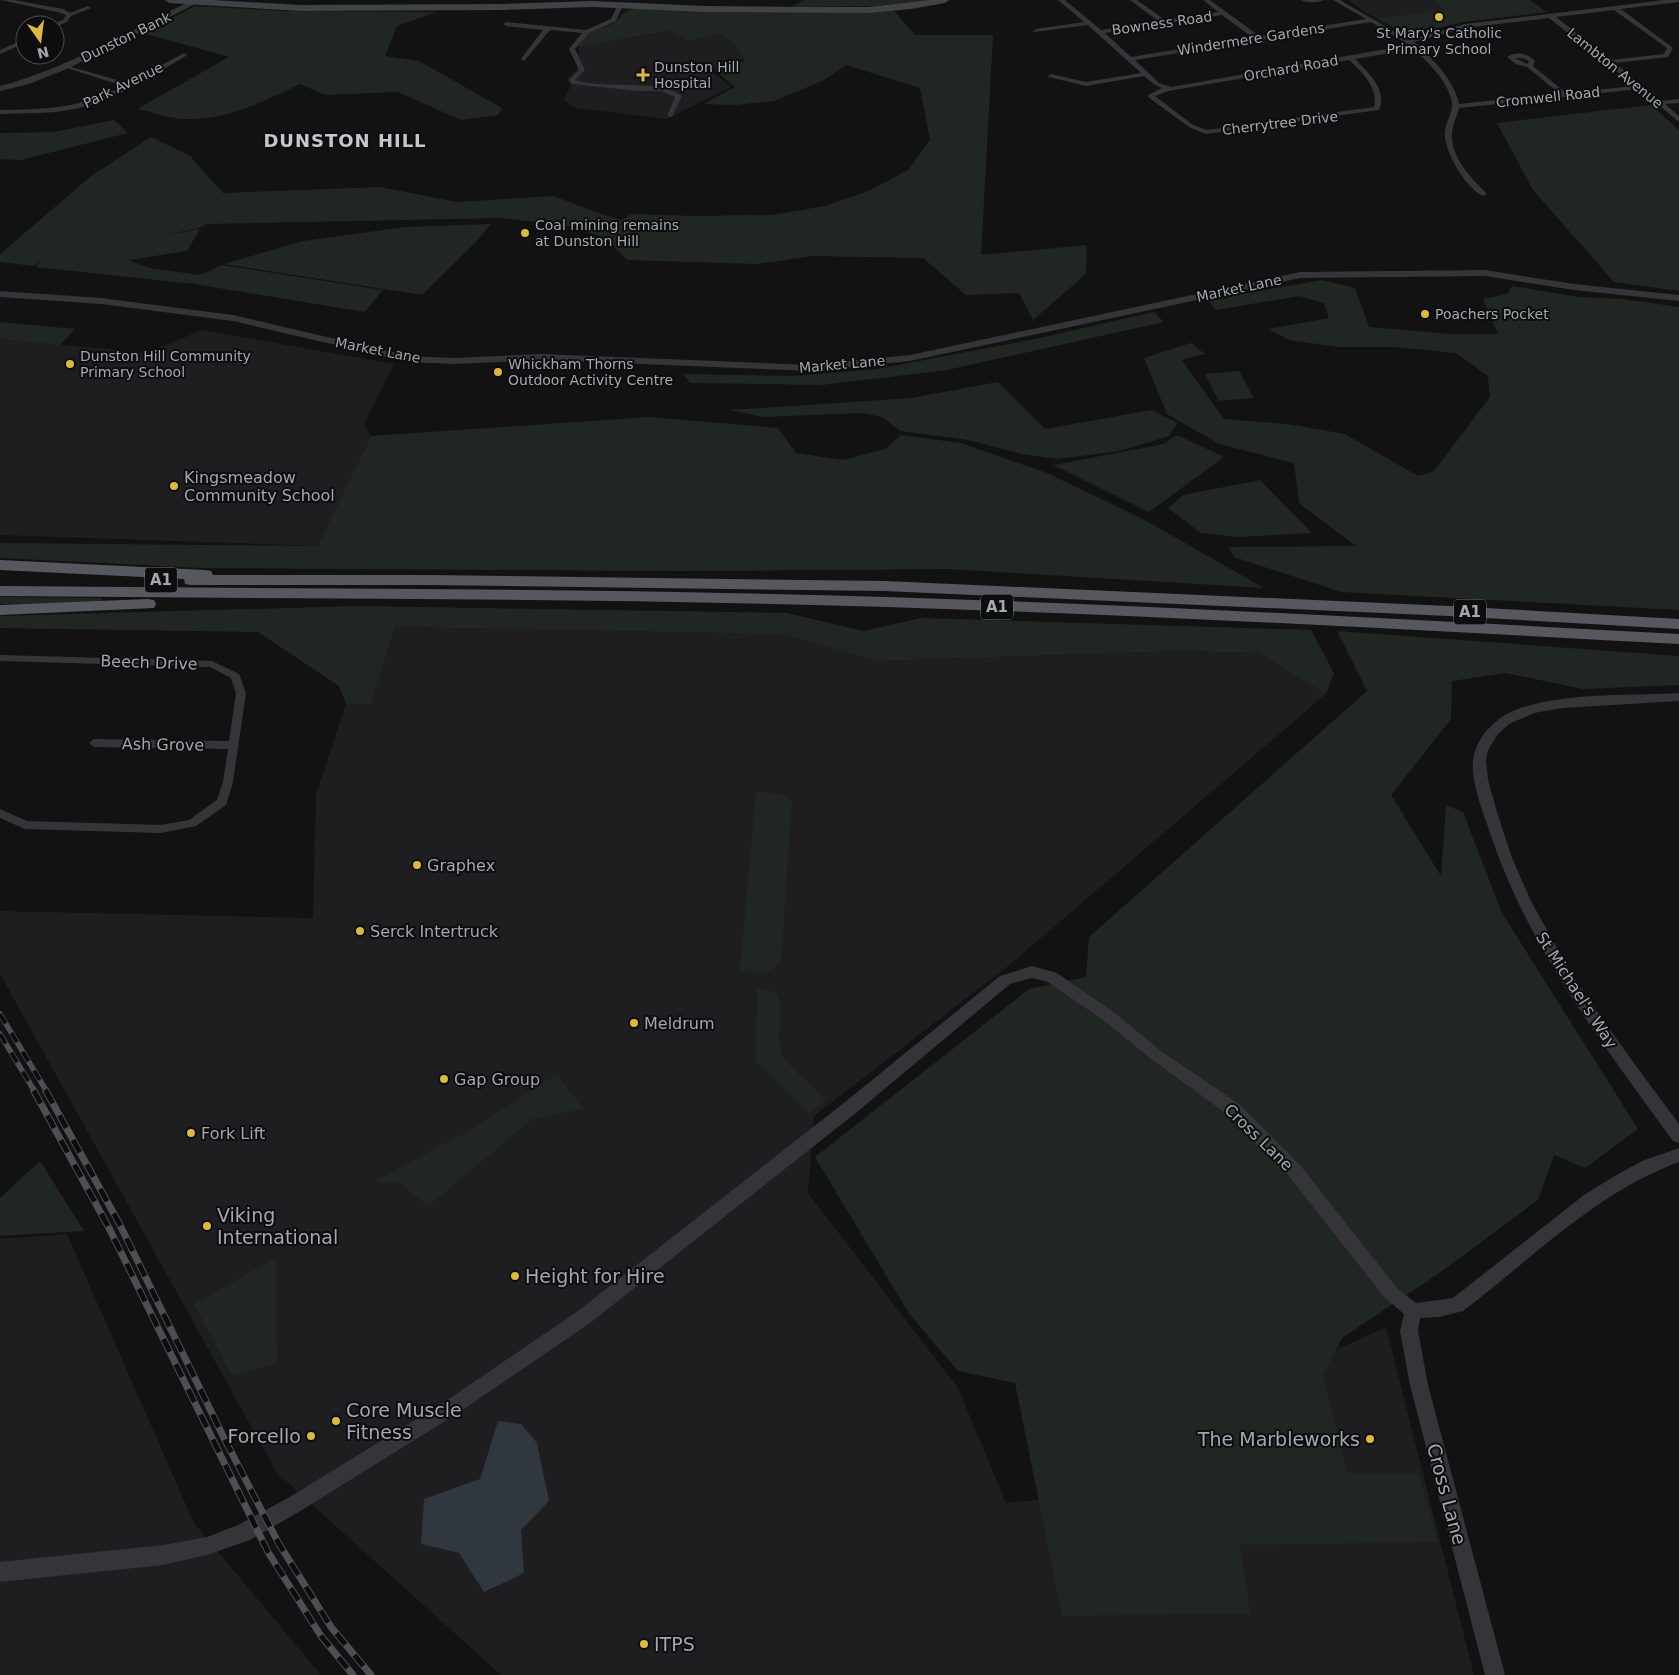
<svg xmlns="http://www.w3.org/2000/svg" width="1679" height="1675" font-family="'DejaVu Sans',sans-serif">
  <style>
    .built { fill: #1e1e20 }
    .green { fill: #202722 }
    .water { fill: #30373e }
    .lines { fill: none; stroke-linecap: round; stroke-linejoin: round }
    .minor { fill: #353539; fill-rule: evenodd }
    .tertiary { fill: #353539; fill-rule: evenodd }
    .secondary { fill: #414247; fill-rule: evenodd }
    .trunk { fill: #57585f; fill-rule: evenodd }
    .rail-far1-casing { stroke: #4e4f54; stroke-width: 5.5 }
    .rail-casing { stroke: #4e4f54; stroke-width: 7 }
    .rail-far1 { stroke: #0d0d0e; stroke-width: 4; stroke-dasharray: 11; stroke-linecap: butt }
    .rail { stroke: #0d0d0e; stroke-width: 5; stroke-dasharray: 14; stroke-linecap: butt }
    .poi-dot { fill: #ddb93f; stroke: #0d0d0e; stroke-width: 2 }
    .labels { text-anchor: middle; stroke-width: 4; stroke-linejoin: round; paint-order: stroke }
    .far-street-label { font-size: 14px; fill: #a4a7b2; stroke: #0d0d0e }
    .far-poi-label { font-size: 14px; fill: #a4a7b2; stroke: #0d0d0e; text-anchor: start }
    .shield { fill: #0d0d0e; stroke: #777981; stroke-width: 1 }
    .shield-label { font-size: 15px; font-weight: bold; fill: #a4a7b2 }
    .poi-label { font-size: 16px; fill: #a4a7b2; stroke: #0d0d0e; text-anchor: start }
    .street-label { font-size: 16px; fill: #a4a7b2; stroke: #0d0d0e }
    .far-district-label { font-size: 18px; font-weight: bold; letter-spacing: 1px; fill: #c5c6ce; stroke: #0d0d0e }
    .near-poi-label { font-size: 19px; fill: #a4a7b2; stroke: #0d0d0e; text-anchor: start }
    .near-street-label { font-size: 19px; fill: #a4a7b2; stroke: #0d0d0e }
  </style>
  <rect width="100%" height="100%" fill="#121213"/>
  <path class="built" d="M 1348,0 L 1530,0 L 1546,12 L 1463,22 L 1410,35 L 1366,13 Z
    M 669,31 L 689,41 L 722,34 L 748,57 L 710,70 L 731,87 L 667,119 L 575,108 L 564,100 L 571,85 L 566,80 L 577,69 L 579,47 Z
    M 202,330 L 394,364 L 364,424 L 371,436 L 319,546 L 0,535 L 0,339 L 147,353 Z
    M 395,627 L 782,634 L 877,661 L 1178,651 L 1260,653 L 1326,694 L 1008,966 L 814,1116 L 808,1193 L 958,1388 L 1006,1503 L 1069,1497 L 1308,1363 L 1386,1327 L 1474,1675 L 501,1675 L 277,1473 L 0,974 L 0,911 L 313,918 L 316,795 L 346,704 L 371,704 Z
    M 67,1234 L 194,1523 L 321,1675 L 0,1675 L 0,1239 Z"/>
  <path class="green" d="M 805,0 L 932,0 L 872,6 L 791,7 Z
    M 1433,0 L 1530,0 L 1546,12 L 1463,22 L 1410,35 L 1377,19 L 1445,10 Z
    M 195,6 L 284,11 L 436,12 L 397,26 L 385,56 L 419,61 L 502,108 L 498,115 L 461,120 L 398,92 L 325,95 L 300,84 C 265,101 227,120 186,119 C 170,119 153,112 137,109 L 229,57 L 143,33 Z
    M 645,8 L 893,10 L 915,35 L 993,35 L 981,255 L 1087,245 L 1086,274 L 1033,320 L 1019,293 L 966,295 L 923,258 L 813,256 L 756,264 L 627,260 L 606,238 L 563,225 L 502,218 L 207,224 L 199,228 L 160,236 L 200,229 L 187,251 L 129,260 L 149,268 L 200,275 L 222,265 L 383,290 L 365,312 L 194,284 L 35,267 L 41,260 L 34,266 L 0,262 L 0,254 L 91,176 L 151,137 L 190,156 L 223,193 L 380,187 L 457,202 L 554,196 L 592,211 L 621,220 L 632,214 L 694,216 L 772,215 L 825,206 L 871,190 L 908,170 L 930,140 L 920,88 L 846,65 L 822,81 L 774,101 L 735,105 L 703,104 L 735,87 L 714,70 L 745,61 L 739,49 L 722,34 L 689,41 L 668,31 L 579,47 C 582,29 602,30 615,22 C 621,18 622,12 630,10 C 635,8 640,8 645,8 Z
    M 1651,105 L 1679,130 L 1679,291 L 1614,282 L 1533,190 L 1497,123 Z
    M 114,120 L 128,133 L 21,160 L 0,159 L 0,133 L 53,132 Z
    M 491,224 L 476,242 L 422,295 L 224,264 L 303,241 L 406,227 Z
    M 1322,280 L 1355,288 L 1369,327 L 1449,334 L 1498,334 L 1483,299 L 1507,294 L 1512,286 L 1578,297 L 1623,299 L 1679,307 L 1679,610 L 1341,592 L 1234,557 L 1229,547 L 1356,546 L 1299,503 L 1294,463 L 1219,444 L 1167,414 L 1144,358 L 1191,343 L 1205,354 L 1182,360 L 1224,419 L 1287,424 L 1345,434 L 1418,476 L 1434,471 L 1490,397 L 1488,376 L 1456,353 L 1395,347 L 1338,347 L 1289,340 L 1268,329 L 1329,318 L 1324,303 L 1299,296 L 1216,310 L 1208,300 Z
    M 1154,312 L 1164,322 L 947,370 L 822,385 L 690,383 L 683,374 L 793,376 L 877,369 L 1035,339 Z
    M 0,322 L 75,329 L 60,345 L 0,339 Z
    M 1239,371 L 1254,398 L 1219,401 L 1205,374 Z
    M 998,382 L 1045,429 L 1151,410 L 1178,423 L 1169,436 L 1120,451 L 1057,459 L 1022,454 L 968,440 L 900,431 L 882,417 L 862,413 L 763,417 L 730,410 L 911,398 Z
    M 649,417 L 778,428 L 796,453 L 843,460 L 885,449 L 901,435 L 961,443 L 1047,473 L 1143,519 L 1264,588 L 948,569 L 682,571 L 202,568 L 0,558 L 0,543 L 318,546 L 371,436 Z
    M 1177,435 L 1224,457 L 1149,512 L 1053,465 L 1164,444 Z
    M 1260,480 L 1312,533 L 1237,537 L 1201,533 L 1168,508 L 1183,495 Z
    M 0,597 L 102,598 L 101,603 L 0,604 Z
    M 358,606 L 787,613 L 863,631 L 921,618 L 1311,630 L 1334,673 L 1326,694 L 1259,653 L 1178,651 L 877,661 L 782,634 L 395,627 L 371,704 L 346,704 L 339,686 L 258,632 L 0,628 L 0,616 Z
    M 1337,631 L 1679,656 L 1679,685 L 1583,689 L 1506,673 L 1452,681 L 1451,719 L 1391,795 L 1441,876 L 1446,805 L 1463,812 L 1502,913 L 1638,1129 L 1585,1168 L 1554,1155 L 1538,1200 L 1438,1274 L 1342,1338 L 1323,1376 L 1347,1473 L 1418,1473 L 1438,1542 L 1240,1545 L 1250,1613 L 1062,1616 L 1015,1383 L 958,1371 L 910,1315 L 815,1157 L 1029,989 L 1086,977 L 1089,937 L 1367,691 Z
    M 756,792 C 769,793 782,792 792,801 L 781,959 C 777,976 754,971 740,971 Z
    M 757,988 C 763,989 771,989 776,994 C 785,1004 775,1039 782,1055 C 787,1066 816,1089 826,1099 L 809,1114 L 756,1061 Z
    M 557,1074 L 583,1109 L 532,1119 L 428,1206 L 400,1183 L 373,1182 L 474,1128 Z
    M 40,1161 L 84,1231 L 0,1236 L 0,1198 Z
    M 276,1258 L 277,1363 L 232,1376 L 194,1304 Z"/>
  <path class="water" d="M 498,1421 L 521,1424 L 537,1443 L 549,1501 L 521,1530 L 524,1573 L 484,1592 L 459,1553 L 421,1544 L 424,1499 L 480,1479 Z"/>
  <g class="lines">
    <path class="minor" d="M 1,0 L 14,0 L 63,9 L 70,13 L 88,6 L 91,8 L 71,16 L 67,22 L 55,27 L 55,25 L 52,25 L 53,24 L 63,20 L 66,15 L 61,13 Z
      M 1058,0 L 1065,0 L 1101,30 L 1158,21 L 1130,0 L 1137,0 L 1165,20 L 1218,12 L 1203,0 L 1210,0 L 1259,36 L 1366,19 L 1333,0 L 1340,0 L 1409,40 L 1465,24 L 1664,0 L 1679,0 L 1679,2 L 1621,9 L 1673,48 L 1668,57 L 1615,63 L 1661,101 L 1679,99 L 1679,103 L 1665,104 L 1679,116 L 1679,122 L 1639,89 L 1459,108 C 1457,117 1452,125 1452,134 C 1451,159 1472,178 1487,194 L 1483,196 C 1466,189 1443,150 1445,132 C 1446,119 1455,111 1451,98 C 1445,78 1428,62 1413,49 L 1355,59 C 1368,72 1388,90 1379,110 L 1206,134 L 1189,127 L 1148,97 L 1148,95 L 1162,88 L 1155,85 L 1144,76 L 1086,86 L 1049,77 L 1048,76 L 1051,74 L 1086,82 L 1141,73 L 1088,25 L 1034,32 L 1033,31 L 1036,29 L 1084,22 ZM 1614,10 L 1667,48 L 1664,54 L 1611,60 L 1556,17 ZM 1222,15 L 1252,37 L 1131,57 L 1105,33 ZM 1549,18 L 1635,86 L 1566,93 L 1533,66 L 1535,61 C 1528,53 1516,51 1507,57 L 1516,64 L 1527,67 L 1559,93 L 1459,104 C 1454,81 1436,62 1419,47 L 1419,45 L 1413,42 L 1465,28 ZM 1371,22 L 1409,45 L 1171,87 L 1159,83 L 1135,60 ZM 1515,58 L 1523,58 L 1529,61 L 1527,64 ZM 1349,60 C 1362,72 1379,88 1374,107 L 1207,130 L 1193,125 L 1155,96 L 1168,91 Z
      M 1301,0 L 1324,0 C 1319,3 1306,3 1301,0 Z
      M 618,4 L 623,5 L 616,21 L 589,33 L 575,49 L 585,70 L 575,80 C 604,90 659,78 682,96 L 672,117 L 667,116 L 675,97 L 661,91 L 639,91 L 572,84 L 569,80 L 579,70 L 569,49 L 582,33 L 550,30 L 524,61 L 521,59 L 543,30 L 506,26 L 503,24 L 506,22 L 586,30 L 611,19 Z
      M 25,39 L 25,43 L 0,54 L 0,50 Z
      M 184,53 L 187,55 L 186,56 C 149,77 112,103 69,110 C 46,114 23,113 0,114 L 0,110 C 48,109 79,109 123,86 L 64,67 L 64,65 L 128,83 Z
      M 0,655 L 212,661 L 239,674 L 246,693 L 233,782 L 226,805 L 196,826 L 161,833 L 25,829 L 0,818 L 0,809 L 27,821 L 161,825 L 189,820 L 217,800 L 223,782 L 228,749 L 94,747 L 89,743 L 94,739 L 229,741 L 236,693 L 231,678 L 210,667 L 0,661 Z"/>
    <path class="tertiary" d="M 192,0 L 199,2 L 69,68 L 29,84 L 0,91 L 0,86 C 68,68 130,31 192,0 Z
      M 1485,270 L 1574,284 L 1679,295 L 1679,301 L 1574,290 L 1485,276 L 1300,278 L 910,361 L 811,371 L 541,360 L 454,364 L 409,362 L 233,321 L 101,304 L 0,297 L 0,291 L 101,298 L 233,315 L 409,356 L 454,358 L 541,354 L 811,365 L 910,355 L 1300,272 Z
      M 1679,693 L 1679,701 L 1562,708 L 1534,713 L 1509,724 L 1498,734 L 1488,750 L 1486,760 L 1488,780 L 1497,812 L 1512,858 L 1531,901 L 1574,979 L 1628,1055 L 1679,1124 L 1679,1143 L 1673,1141 C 1601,1042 1526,945 1488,827 C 1481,806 1471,782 1473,760 C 1475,744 1485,730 1498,720 C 1533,691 1633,696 1679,693 Z
      M 1032,966 L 1057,973 L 1116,1014 L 1161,1051 L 1239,1104 L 1300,1165 L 1397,1288 L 1416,1303 L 1453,1298 L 1584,1195 L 1613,1177 L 1642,1161 L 1679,1148 L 1679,1162 C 1595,1193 1533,1258 1463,1311 L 1439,1317 L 1420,1318 L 1418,1331 L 1428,1385 L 1505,1675 L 1485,1675 L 1410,1385 L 1400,1331 L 1404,1314 L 1385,1298 L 1288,1175 L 1227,1114 L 1151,1059 L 1106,1022 L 1048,982 L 1032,978 L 1010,984 L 857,1112 L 590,1323 L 458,1413 L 302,1510 L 250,1540 L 207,1555 L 163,1565 L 0,1582 L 0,1562 L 163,1545 L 207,1537 L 238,1525 L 288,1498 L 446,1401 L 578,1311 L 845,1102 L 1000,976 Z"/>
    <path class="secondary" d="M 165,0 L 213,0 L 301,5 L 504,4 L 592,1 L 706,6 L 805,7 L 868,7 L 930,0 L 949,0 L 945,3 L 911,9 L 868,13 L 706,12 L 592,7 L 504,10 L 301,11 L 169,3 Z"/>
    <path class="trunk" d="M 0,560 L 205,570 L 211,571 L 213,575 L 426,575 L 885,581 L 1449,606 L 1679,619 L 1679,629 L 1449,616 L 885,591 L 426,585 L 191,585 L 185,584 L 184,579 L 0,570 Z
      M 0,586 C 295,589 591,588 886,597 C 1151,605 1415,620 1679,634 L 1679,644 C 1415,630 1151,615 886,607 C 591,598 295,599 0,596 Z
      M 148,599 L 154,600 L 156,604 L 154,608 L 0,615 L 0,605 Z"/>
    <g class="rail-far1-casing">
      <path id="rail-far1" d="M 0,1014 L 47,1092
        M 0,1034 L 35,1092"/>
    </g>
    <g class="rail-casing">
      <path id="rail" d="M 34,1091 L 109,1228 L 268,1552 L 321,1636 L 353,1675
        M 46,1091 L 119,1223 L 226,1442 L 279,1544 L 331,1627 L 371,1675"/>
    </g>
    <use href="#rail-far1" class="rail-far1"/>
    <use href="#rail" class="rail"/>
  </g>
  <g class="poi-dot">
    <circle cx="1439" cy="17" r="5"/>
    <path d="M640.5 67.5h5v5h5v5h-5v5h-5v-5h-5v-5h5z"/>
    <circle cx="525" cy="233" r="5"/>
    <circle cx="1425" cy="314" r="5"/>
    <circle cx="70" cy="364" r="5"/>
    <circle cx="498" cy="372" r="5"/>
    <circle cx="174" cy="486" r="5"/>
    <circle cx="417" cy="865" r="5"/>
    <circle cx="360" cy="931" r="5"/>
    <circle cx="634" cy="1023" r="5"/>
    <circle cx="444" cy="1079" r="5"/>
    <circle cx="191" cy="1133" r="5"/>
    <circle cx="207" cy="1226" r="5"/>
    <circle cx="515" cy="1276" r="5"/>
    <circle cx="336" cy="1421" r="5"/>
    <circle cx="311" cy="1436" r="5"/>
    <circle cx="1370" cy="1439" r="5"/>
    <circle cx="644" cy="1644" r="5"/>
  </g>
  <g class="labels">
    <g class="far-street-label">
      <text transform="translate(1162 23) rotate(-8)" y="5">Bowness Road</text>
      <text transform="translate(126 37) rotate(-26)" y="5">Dunston Bank</text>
      <text transform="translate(1251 39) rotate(-9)" y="5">Windermere Gardens</text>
      <text transform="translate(1291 68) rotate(-10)" y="5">Orchard Road</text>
      <text transform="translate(1615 68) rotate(39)" y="5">Lambton Avenue</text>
      <text transform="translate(123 85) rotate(-26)" y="5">Park Avenue</text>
      <text transform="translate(1548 97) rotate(-6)" y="5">Cromwell Road</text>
      <text transform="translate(1280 123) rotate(-7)" y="5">Cherrytree Drive</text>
      <text transform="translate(1239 288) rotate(-12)" y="5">Market Lane</text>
      <text transform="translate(378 350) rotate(11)" y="5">Market Lane</text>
      <text transform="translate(842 364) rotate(-5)" y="5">Market Lane</text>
    </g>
    <g class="far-poi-label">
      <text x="1439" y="38" text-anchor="middle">St Mary's Catholic<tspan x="1439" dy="16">Primary School</tspan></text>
      <text x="654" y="72">Dunston Hill<tspan x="654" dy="16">Hospital</tspan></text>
      <text x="535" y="230">Coal mining remains<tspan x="535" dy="16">at Dunston Hill</tspan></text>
      <text x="1435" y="319">Poachers Pocket</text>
      <text x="80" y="361">Dunston Hill Community<tspan x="80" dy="16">Primary School</tspan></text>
      <text x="508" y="369">Whickham Thorns<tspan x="508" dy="16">Outdoor Activity Centre</tspan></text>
    </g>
    <g class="shield">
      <rect x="145" y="567.5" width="32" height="25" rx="4"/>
      <rect x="981" y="594.5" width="32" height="25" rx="4"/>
      <rect x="1454" y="599.5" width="32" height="25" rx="4"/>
    </g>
    <g class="shield-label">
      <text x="161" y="585">A1</text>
      <text x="997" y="612">A1</text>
      <text x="1470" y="617">A1</text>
    </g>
    <g class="poi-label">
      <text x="184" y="483">Kingsmeadow<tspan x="184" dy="18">Community School</tspan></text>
      <text x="427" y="871">Graphex</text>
      <text x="370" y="937">Serck Intertruck</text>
      <text x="644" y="1029">Meldrum</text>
      <text x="454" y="1085">Gap Group</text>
      <text x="201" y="1139">Fork Lift</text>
    </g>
    <g class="street-label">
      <text transform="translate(149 662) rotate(2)" y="6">Beech Drive</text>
      <text transform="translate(163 744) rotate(1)" y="6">Ash Grove</text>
      <text transform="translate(1577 990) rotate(57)" y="6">St Michael's Way</text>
      <text transform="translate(1259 1137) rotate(44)" y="6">Cross Lane</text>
    </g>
    <g class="far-district-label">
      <text x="345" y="147">DUNSTON HILL</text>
    </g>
    <g class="near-poi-label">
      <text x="217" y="1222">Viking<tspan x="217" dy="22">International</tspan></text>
      <text x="525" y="1283">Height for Hire</text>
      <text x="346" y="1417">Core Muscle<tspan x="346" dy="22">Fitness</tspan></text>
      <text x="301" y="1443" text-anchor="end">Forcello</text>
      <text x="1360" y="1446" text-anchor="end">The Marbleworks</text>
      <text x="654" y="1651">ITPS</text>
    </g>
    <g class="near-street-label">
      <text transform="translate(1447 1494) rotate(75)" y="7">Cross Lane</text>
    </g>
  </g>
  <g transform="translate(40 40) rotate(166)"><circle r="24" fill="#0d0d0e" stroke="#494b50"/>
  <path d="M0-4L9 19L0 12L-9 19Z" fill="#ddb93f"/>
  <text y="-8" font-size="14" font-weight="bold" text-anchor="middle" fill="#a4a7b2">N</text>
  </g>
</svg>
